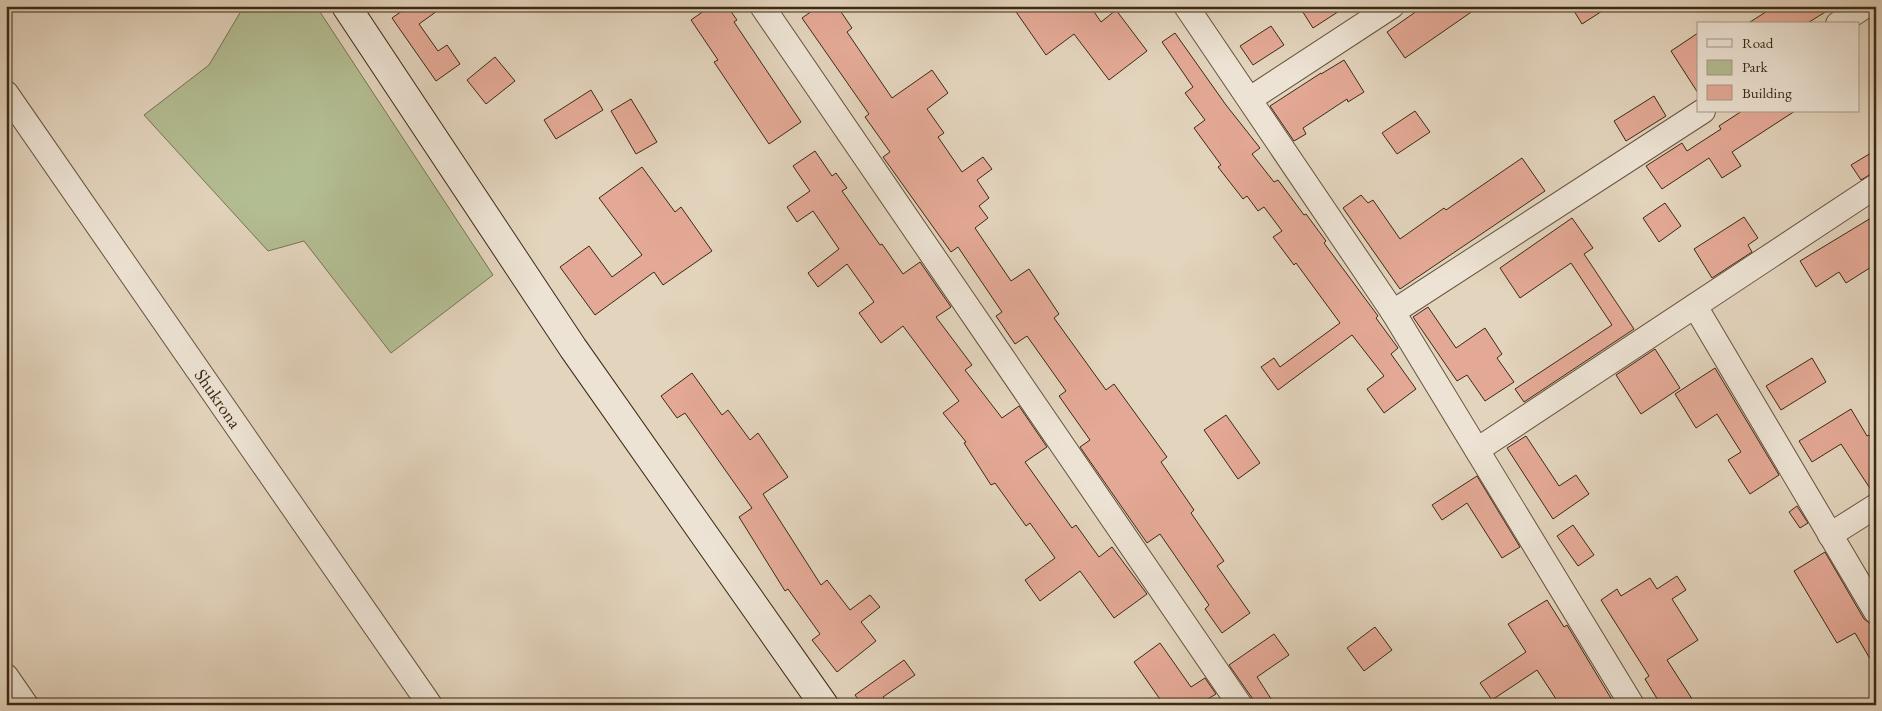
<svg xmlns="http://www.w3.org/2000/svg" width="1882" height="711" font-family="'EB Garamond',serif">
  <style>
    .green { fill: #b3bd92; stroke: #787453 }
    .building { fill: #e4a996; stroke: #3c2a14 }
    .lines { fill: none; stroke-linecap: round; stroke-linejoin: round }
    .minor-casing { stroke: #66543e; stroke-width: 26 }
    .secondary-casing { stroke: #3c2a14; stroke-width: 30 }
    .minor { stroke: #ede3d4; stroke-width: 24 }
    .secondary { stroke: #ede3d4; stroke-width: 28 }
    .labels { text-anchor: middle; stroke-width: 4; stroke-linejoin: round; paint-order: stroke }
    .street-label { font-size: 18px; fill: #3c2a14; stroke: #ede3d4 }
  </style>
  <rect width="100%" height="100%" fill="#e3d4bd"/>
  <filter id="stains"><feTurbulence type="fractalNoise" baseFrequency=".004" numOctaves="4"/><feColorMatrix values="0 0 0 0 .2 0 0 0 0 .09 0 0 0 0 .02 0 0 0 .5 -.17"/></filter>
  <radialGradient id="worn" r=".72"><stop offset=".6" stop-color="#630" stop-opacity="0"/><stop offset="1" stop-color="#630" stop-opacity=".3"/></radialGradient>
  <path class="green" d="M 244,6 L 316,6 L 493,275 L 391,353 L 304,241 L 268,251 L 144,115 L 209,65 Z"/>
  <path class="building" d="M 409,6 L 444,6 L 419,24 L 438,51 L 447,45 L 460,64 L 436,81 L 392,18 Z
    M 711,6 L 727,6 L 737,20 L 734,22 L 801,122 L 769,144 L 714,62 L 718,60 L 691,20 Z
    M 819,6 L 837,6 L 852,28 L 847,32 L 892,98 L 932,70 L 948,93 L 927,109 L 944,133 L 938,137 L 962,172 L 983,157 L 992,169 L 977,180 L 989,198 L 979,206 L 988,218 L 975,228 L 1011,281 L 1029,269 L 1059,314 L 1054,318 L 1106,390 L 1114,384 L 1167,457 L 1161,462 L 1194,510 L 1191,513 L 1224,561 L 1217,566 L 1250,613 L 1222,633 L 1205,609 L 1209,605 L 1160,534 L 1147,543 L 1080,447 L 1090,440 L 1059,396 L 1066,391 L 1027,336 L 1015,344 L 996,316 L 1002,312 L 958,247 L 951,252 L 883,157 L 890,152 L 865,117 L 869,114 L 802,18 Z
    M 1012,6 L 1090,6 L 1101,22 L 1116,10 L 1147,51 L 1109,80 L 1074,34 L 1046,55 Z
    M 1299,6 L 1347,6 L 1313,28 Z
    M 1424,6 L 1480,6 L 1405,58 L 1387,32 Z
    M 1571,6 L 1610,6 L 1582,24 Z
    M 1775,6 L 1835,6 L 1806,24 L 1747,24 Z
    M 1271,26 L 1284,45 L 1253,65 L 1240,46 Z
    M 1175,33 L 1226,105 L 1260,148 L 1252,154 L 1274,182 L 1278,180 L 1304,215 L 1306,214 L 1326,241 L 1324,243 L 1378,316 L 1376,318 L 1398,348 L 1391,354 L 1416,389 L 1384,413 L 1367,389 L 1384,376 L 1352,335 L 1278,390 L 1261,367 L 1274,358 L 1280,367 L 1340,323 L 1296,263 L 1294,265 L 1273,237 L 1282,231 L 1264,207 L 1258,211 L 1247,196 L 1243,199 L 1218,167 L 1221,165 L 1194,128 L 1205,120 L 1185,93 L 1193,87 L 1162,42 Z
    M 1698,33 L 1698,93 L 1671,51 Z
    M 495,57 L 515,81 L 486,104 L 467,80 Z
    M 1344,60 L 1364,92 L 1348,102 L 1347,99 L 1303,128 L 1306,134 L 1294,141 L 1270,106 L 1321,73 L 1321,74 Z
    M 591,90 L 603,110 L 556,139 L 544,120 Z
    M 1654,96 L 1666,116 L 1626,141 L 1614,121 Z
    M 631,99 L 657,142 L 636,154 L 611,111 Z
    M 1415,111 L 1430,132 L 1397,154 L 1382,133 Z
    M 1742,111 L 1795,111 L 1732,152 L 1741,166 L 1722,178 L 1709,158 L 1662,189 L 1646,166 L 1682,143 L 1687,151 L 1721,129 L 1719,126 Z
    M 1876,150 L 1876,171 L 1861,180 L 1851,165 Z
    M 815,151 L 832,176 L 836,173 L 847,188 L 842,191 L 880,245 L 882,244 L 903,274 L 920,262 L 951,307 L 936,317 L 972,365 L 965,370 L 1002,418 L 1019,406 L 1047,447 L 1025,462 L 1072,528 L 1076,525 L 1099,557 L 1112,547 L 1147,594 L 1114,618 L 1080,571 L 1040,601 L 1025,580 L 1055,558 L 1030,523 L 1026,526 L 995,483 L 991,485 L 964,443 L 966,442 L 943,413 L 959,401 L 903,326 L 881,343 L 859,313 L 874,302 L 847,264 L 818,287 L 808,273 L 839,249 L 813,211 L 797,222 L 787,207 L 810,191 L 793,166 Z
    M 1522,158 L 1545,191 L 1400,289 L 1343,208 L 1361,195 L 1368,203 L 1373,200 L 1400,239 L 1444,208 L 1446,210 Z
    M 642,167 L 675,212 L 681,207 L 712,251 L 663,285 L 654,272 L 595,315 L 560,267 L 589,246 L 612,277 L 642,255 L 599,198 Z
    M 1665,203 L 1681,226 L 1659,242 L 1643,218 Z
    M 1876,215 L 1876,264 L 1846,283 L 1839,272 L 1816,287 L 1800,261 Z
    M 1744,217 L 1758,238 L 1748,245 L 1752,252 L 1712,278 L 1694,249 Z
    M 1572,218 L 1593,248 L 1584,254 L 1634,329 L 1524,402 L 1515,389 L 1612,325 L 1571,263 L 1520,298 L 1500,268 Z
    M 1428,307 L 1456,348 L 1485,328 L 1502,354 L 1497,358 L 1514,382 L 1485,401 L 1467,375 L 1457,381 L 1413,317 Z
    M 1655,349 L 1680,388 L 1641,414 L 1616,375 Z
    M 1812,358 L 1826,382 L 1781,410 L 1766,386 Z
    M 1715,368 L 1779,475 L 1750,494 L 1728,460 L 1741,452 L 1717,414 L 1696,428 L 1675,394 Z
    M 692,373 L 722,415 L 728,410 L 750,440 L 758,433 L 788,477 L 763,494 L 821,585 L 827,580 L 850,610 L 870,595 L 880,607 L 861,622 L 876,641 L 837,672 L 812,640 L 820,634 L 788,589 L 785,591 L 739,517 L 752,508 L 685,413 L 677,418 L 661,396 Z
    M 1851,409 L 1867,436 L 1869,435 L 1876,445 L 1876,492 L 1873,493 L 1841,444 L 1812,462 L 1799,441 Z
    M 1226,415 L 1260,463 L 1238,479 L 1204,430 Z
    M 1526,436 L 1559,486 L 1576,475 L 1589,494 L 1553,519 L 1507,448 Z
    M 1477,476 L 1520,547 L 1502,558 L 1467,503 L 1442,520 L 1432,505 Z
    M 1797,506 L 1808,523 L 1800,528 L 1789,512 Z
    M 1573,525 L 1594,555 L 1578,566 L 1557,536 Z
    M 1825,552 L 1864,619 L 1876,628 L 1876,669 L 1855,633 L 1837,643 L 1794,571 Z
    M 1677,576 L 1686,590 L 1672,599 L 1698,640 L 1667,660 L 1696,705 L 1661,705 L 1645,679 L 1649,676 L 1601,600 L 1617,589 L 1621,596 L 1650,578 L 1657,589 Z
    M 1547,600 L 1564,627 L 1567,625 L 1615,705 L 1560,705 L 1537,670 L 1492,700 L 1480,683 L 1526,652 L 1508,624 Z
    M 1375,627 L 1392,650 L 1364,671 L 1347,648 Z
    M 1274,634 L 1289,655 L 1257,677 L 1275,705 L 1257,705 L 1229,665 Z
    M 1160,643 L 1191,687 L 1205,678 L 1216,694 L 1198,705 L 1164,705 L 1134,662 Z
    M 904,660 L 915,675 L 883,697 L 888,705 L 862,705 L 855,695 Z"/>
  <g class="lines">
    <g class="minor-casing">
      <g id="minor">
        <path d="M 762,6 L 1240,705"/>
        <path d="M 1186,6 L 1393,312 L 1632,705"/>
        <path d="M 1838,24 L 1865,6"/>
        <path id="s1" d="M 6,93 L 430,705"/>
        <path d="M 1250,99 L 1392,6"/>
        <path d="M 1695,306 L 1876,612"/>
        <path d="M 1393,312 L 1703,111"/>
        <path d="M 1477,450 L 1876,186"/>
        <path d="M 1830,535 L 1876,506"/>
        <path d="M 6,676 L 26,705"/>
      </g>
    </g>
    <g class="secondary-casing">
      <path id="secondary" d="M 346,6 L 573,348 L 824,705"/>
    </g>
    <use href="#minor" class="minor"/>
    <use href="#secondary" class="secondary"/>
  </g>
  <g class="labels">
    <g class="street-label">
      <text dy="6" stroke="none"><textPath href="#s1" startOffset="372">Shukrona</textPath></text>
    </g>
  </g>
  <rect width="1882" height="711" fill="none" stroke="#e3d4bd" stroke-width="25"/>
  <rect x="8" y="8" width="1867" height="696" fill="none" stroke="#3c2a14" stroke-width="2.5"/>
  <rect x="12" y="12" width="1857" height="686" fill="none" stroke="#3c2a14"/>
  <rect x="1697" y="22" width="162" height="90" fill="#ede3d4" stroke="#a69987"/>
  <rect x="1707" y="39" width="25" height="8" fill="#ede3d4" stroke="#a69987"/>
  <text x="1742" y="48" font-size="15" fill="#3c2a14">Road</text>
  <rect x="1707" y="60" width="25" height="15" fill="#b3bd92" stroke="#a69987"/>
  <text x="1742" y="72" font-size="15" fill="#3c2a14">Park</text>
  <rect x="1707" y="85" width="25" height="15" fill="#e4a996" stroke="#a69987"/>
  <text x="1742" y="98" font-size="15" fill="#3c2a14">Building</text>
  <rect width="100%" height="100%" filter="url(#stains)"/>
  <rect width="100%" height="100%" fill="url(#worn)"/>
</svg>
